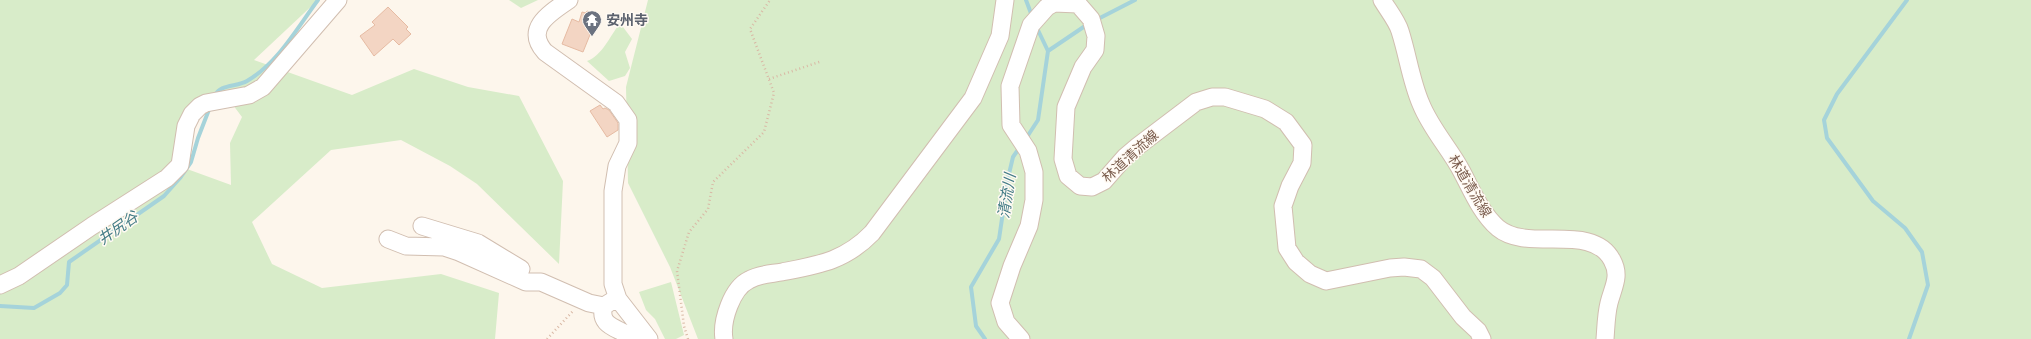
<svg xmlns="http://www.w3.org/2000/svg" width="2031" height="339" font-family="Ubuntu,'Noto Sans JP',sans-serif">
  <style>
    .green { fill: #d8ecc9; fill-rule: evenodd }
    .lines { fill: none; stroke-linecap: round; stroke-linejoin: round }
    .stream { stroke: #a5d3da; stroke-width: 4 }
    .building { fill: #f3d5c3; stroke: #e6bba3 }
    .minor-casing { stroke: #d1beb0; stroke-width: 19 }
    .path { stroke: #d9b8a5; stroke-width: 2.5; stroke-dasharray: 1 3; stroke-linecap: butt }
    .minor { stroke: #fff; stroke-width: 17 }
    .labels { text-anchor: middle; stroke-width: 3; stroke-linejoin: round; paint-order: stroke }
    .worship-label { font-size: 14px; font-weight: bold; fill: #5b616d; stroke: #fffaf3; text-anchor: start }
    .street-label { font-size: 14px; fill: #7a5c4d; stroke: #fffaf3 }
    .water-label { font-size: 15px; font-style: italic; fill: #437c86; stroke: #fffaf3 }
  </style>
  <rect width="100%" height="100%" fill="#fdf6ec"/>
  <path class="green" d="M 0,0 L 318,0 L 254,60 L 352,95 L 414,69 L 468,87 L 519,96 L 563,181 L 559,264 L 477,184 L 450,166 L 401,140 L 331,150 L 252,222 L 272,264 L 322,288 L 441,274 L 499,293 L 495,339 L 0,339 ZM 207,100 L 233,105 L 242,117 L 230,143 L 231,185 L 176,165 Z
    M 509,0 L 538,0 L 521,8 Z
    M 648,0 L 2031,0 L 2031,339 L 698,339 L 670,267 L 628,183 L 626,87 Z
    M 620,23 L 632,39 L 625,52 L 630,68 L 625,76 L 609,81 L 587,61 C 602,56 610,36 620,23 Z
    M 671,282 L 684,335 L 676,339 L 665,339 L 655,319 L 646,310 L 639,292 Z"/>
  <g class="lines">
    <path class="stream" d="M 1026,0 L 1032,16
      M 1907,0 L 1837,94 L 1824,120 L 1827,138 L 1873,201 L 1905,228 L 1922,252 L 1928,285 L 1909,339
      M 1096,20 L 1135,0
      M 1036,26 L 1048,51
      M 1048,51 L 1088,24
      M 215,96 C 219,84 237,87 247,81 C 278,63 297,28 318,0
      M 1025,140 L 1038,120 L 1048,51
      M 0,306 L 34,308 L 60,293 L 67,285 L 69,262 L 164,196 L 180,178 L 191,162 L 198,138 L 210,107
      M 985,339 L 976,326 L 971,287 L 999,239 L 1008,178 L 1013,157 L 1020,147"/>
  </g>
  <path class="building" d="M 388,7 L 408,27 L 406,29 L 411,34 L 399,45 L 393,39 L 374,56 L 360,36 L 375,25 L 372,22 Z
    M 587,11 L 598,15 L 583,52 L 562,44 L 572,19 L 579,22 L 582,12 L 586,13 Z
    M 600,105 L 603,109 L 605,108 L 609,110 L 618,123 L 618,130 L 607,137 L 590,111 Z"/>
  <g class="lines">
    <g class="minor-casing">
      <path id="minor" d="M 569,0 C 550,13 524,28 545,52 L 616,103 L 628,120 L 628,143 L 617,166 L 613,191 L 613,284 L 618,299 L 649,339
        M 1382,0 C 1388,10 1397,21 1400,31 C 1408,56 1411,81 1421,104 C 1431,129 1450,149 1462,172 C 1472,191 1481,213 1498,228 C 1528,253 1592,222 1612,260 C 1621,276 1613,287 1609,303 C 1606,315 1606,327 1605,339
        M 422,226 L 478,243 L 521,269
        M 388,239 L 406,246 L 444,247 L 459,252 L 526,282 L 541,282 L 589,303 L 604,306
        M 0,285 L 19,276 L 92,226 L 167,178 L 180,165 L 186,126 L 192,114 L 200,106 L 206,103 L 249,95 L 263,87 L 338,0
        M 612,301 L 604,306 C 597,328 622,328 633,339
        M 724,339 C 721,321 732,288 749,280 C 759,274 771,274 782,272 C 818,265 845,261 872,233 L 973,98 L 1000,36 L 1005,0
        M 1021,339 L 1006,322 L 1000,303 L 1012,266 L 1029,226 L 1034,200 L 1034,172 L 1028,151 L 1011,125 L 1010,86 L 1031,25 L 1047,7 L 1054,3 L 1078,4 L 1091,19 L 1096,36 L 1095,50 L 1083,67 L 1066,107 L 1063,159 L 1068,176 L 1080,186 L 1092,187 L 1104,181 L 1125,157 L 1138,146 L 1196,102 L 1212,97 L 1225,97 L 1265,109 L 1286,122 L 1303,145 L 1302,163 L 1290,186 L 1283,206 L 1287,248 L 1296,262 L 1310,274 L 1326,281 L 1390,268 L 1404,267 L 1421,269 L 1433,278 L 1463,317 L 1478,331 L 1482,339"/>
    </g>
    <path class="path" d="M 769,79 L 822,61
      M 547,339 L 573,311
      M 688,339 L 684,326 L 677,271 L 689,232 L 708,209 L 713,182 L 764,132 L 774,93 L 750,29 L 770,0"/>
    <use href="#minor" class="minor"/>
  </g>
  <defs>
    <g id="temple-pin" transform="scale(1)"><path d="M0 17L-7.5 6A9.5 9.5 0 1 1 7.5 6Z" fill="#6b7280" stroke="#fffaf3"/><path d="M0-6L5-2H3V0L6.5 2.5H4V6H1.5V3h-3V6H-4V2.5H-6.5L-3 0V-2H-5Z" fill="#fff"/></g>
  </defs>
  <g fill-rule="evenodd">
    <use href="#temple-pin" x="592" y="20"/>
  </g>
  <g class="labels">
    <g class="worship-label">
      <text x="606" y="25">安州寺</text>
    </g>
    <g class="street-label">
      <text transform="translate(1130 156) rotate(-42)" y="5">林道清流線</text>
      <text transform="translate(1470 186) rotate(59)" y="5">林道清流線</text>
    </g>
    <g class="water-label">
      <text transform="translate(1007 196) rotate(-81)" y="5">清流川</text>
      <text transform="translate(118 228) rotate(-35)" y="5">井尻谷</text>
    </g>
  </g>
</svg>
